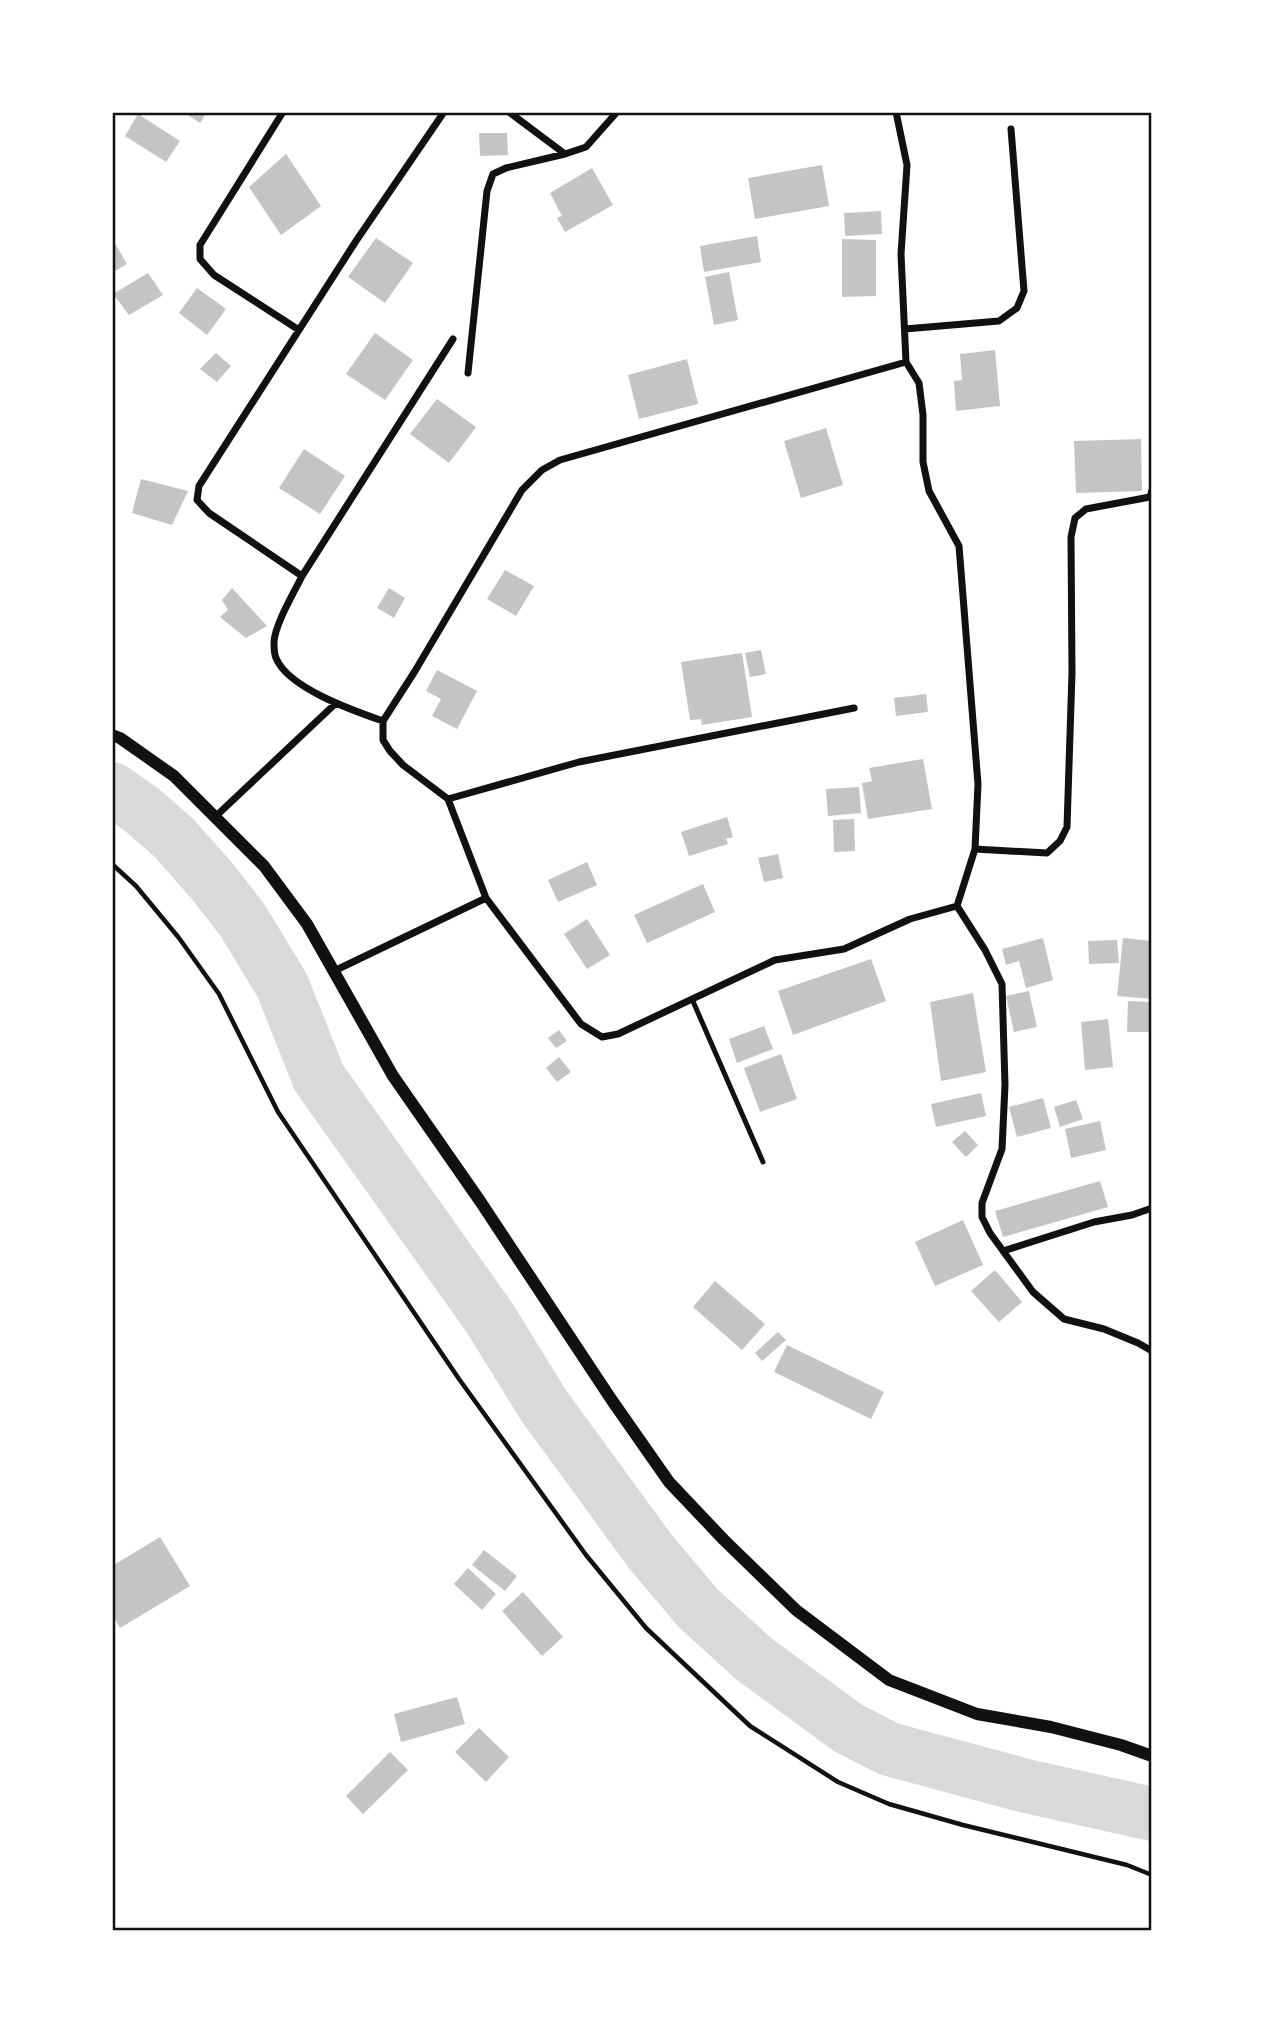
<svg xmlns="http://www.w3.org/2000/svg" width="1264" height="2043" font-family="Roboto,sans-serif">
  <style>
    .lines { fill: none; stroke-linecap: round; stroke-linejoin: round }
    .river { stroke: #d9d9d9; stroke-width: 54 }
    .building { fill: #c4c4c4 }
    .path { stroke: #111; stroke-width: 4.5 }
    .service { stroke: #111; stroke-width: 5 }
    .minor { stroke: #111; stroke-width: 7 }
    .tertiary { stroke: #111; stroke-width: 12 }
    .neatline { fill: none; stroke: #111; stroke-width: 2.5 }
  </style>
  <rect width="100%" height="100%" fill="#fff"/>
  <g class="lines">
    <path class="river" d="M 112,789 L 142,810 L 174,838 L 213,882 L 243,921 L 282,985 L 319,1078 L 489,1317 L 544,1406 L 650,1551 L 698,1608 L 754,1659 L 848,1728 L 889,1749 L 1026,1786 L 1152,1814"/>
  </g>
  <path class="building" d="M 183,112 L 207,112 L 200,123 Z
    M 138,114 L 180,141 L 166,162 L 125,136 Z
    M 479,133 L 507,133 L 508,155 L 480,156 Z
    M 286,154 L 321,206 L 281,235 L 249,187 Z
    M 822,165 L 829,206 L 755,219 L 748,178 Z
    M 592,168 L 613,205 L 565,232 L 557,218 L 562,216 L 550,193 Z
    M 881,211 L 882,234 L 845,236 L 844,213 Z
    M 757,236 L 761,262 L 704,272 L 700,246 Z
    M 112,238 L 127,264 L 112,273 Z
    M 376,238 L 413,263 L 385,303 L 348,277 Z
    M 842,239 L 876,240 L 876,296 L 842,297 Z
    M 729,272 L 738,320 L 714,325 L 705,277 Z
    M 148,273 L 163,295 L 129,315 L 113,294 Z
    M 197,288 L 226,309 L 207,335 L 179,313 Z
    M 375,333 L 413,360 L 385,400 L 346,374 Z
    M 995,350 L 1000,406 L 956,411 L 954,381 L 962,380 L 960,354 Z
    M 216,353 L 231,366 L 217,382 L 200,369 Z
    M 687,359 L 698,404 L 639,419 L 628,375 Z
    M 437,399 L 476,427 L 449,463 L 410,434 Z
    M 826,428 L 843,485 L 801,498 L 784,441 Z
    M 1141,439 L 1142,491 L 1076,493 L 1074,441 Z
    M 304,449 L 345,476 L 320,514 L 279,488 Z
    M 141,479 L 188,491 L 172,525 L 132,513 Z
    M 505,570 L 534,586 L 516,616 L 487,599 Z
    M 232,588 L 267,626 L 246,638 L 220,617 L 228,610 L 222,600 Z
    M 389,588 L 405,598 L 394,618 L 377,608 Z
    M 761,650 L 766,674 L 750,677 L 745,653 Z
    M 742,653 L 752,717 L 702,725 L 701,719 L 690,720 L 681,662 Z
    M 437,670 L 477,691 L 457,729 L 432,716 L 441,699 L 426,691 Z
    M 926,694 L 928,712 L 896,716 L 894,698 Z
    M 923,759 L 932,809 L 868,819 L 862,783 L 872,781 L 869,768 Z
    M 859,787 L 861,813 L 828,816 L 826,789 Z
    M 727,817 L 733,837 L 726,839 L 728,844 L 689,856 L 681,832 Z
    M 854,819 L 855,851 L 834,852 L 833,820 Z
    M 778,854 L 783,878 L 764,882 L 758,858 Z
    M 587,862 L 597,885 L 558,902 L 548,880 Z
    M 703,884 L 715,912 L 647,943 L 634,915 Z
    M 587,919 L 610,955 L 587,969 L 564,934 Z
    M 1043,938 L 1053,980 L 1026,988 L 1019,961 L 1006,965 L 1002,949 Z
    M 1123,938 L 1152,941 L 1152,999 L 1117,996 Z
    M 1117,940 L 1119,963 L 1089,964 L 1088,941 Z
    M 871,959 L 886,1001 L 793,1035 L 778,991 Z
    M 1029,991 L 1037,1027 L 1014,1032 L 1006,996 Z
    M 973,993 L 986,1072 L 941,1081 L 930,1002 Z
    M 1128,1001 L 1151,1002 L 1151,1032 L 1127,1032 Z
    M 1108,1019 L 1113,1067 L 1085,1070 L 1081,1022 Z
    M 764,1026 L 773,1049 L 737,1063 L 729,1039 Z
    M 559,1030 L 567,1041 L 556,1048 L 548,1038 Z
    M 781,1054 L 797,1099 L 760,1112 L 744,1068 Z
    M 559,1057 L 571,1072 L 557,1082 L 546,1068 Z
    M 981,1093 L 986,1116 L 936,1127 L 931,1104 Z
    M 1043,1098 L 1051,1128 L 1017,1137 L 1009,1107 Z
    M 1076,1100 L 1083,1119 L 1060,1127 L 1054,1107 Z
    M 1100,1121 L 1106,1150 L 1071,1158 L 1065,1129 Z
    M 965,1131 L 978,1145 L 966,1157 L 952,1142 Z
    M 1100,1181 L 1108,1207 L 1003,1237 L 995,1211 Z
    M 963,1220 L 983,1265 L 935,1286 L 915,1242 Z
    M 995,1270 L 1022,1302 L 999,1322 L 971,1291 Z
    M 715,1281 L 765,1324 L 742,1350 L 693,1307 Z
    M 778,1332 L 786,1340 L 762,1361 L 755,1353 Z
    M 787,1345 L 884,1392 L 871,1419 L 774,1372 Z
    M 160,1537 L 190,1586 L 120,1628 L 112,1614 L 112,1566 Z
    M 484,1550 L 517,1576 L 505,1591 L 472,1565 Z
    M 468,1568 L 496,1594 L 482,1610 L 454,1584 Z
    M 523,1592 L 563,1637 L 542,1656 L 502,1611 Z
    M 457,1697 L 465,1724 L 401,1742 L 394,1714 Z
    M 479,1728 L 509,1757 L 486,1782 L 455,1752 Z
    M 390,1752 L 408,1770 L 363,1814 L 346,1796 Z"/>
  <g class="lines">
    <path class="path" d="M 112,864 L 136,886 L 179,938 L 219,994 L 278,1112 L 459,1379 L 586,1555 L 646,1628 L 750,1726 L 838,1782 L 889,1804 L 963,1825 L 1127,1865 L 1152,1875"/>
    <path class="service" d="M 692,999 L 763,1162"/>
    <path class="minor" d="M 283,112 L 200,245 L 200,259 L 214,275 L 299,330
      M 509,112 L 565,154 L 586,147 L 617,112
      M 896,112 L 907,165 L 901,254 L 906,362 L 919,383 L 923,415 L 923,462 L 929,491 L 959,546 L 978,784 L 975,849
      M 905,329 L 999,321 L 1017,308 L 1024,291 L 1011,129
      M 468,373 L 487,191 L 493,174 L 506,168 L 565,154
      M 302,576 L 453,339
      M 383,721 C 354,711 288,688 276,658 C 274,654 274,646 274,642 C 275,624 294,593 302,576 L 209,513 L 197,500 L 199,486 L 356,241 L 444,112
      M 448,799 L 579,762 L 854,708
      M 215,817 L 335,704
      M 486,898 L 448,799 L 403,765 L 390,751 L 383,740 L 383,721 L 415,671 L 522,490 L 542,470 L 560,460 L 906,362
      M 957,906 L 985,950 L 1002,984 L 1005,1085 L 1002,1149 L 982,1203 L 982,1217 L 990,1233 L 1033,1292 L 1064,1319 L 1104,1329 L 1138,1343 L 1152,1351
      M 334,971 L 486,898 L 581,1024 L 602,1037 L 618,1034 L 775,960 L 844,949 L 910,919 L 957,906 L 975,849 L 1047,853 L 1060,841 L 1067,827 L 1072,673 L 1071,537 L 1075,518 L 1086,509 L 1150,497 L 1152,490
      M 1003,1251 L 1094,1222 L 1132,1215 L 1152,1208"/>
    <path class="tertiary" d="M 112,735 L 120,738 L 174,776 L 264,866 L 307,924 L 393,1076 L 480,1201 L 611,1399 L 669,1482 L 724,1540 L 796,1610 L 889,1680 L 977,1714 L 1051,1727 L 1121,1745 L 1152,1756"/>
  </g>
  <rect width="1264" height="2043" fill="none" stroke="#ffffff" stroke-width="228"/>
  <rect x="114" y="114" width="1036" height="1815" class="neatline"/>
</svg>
